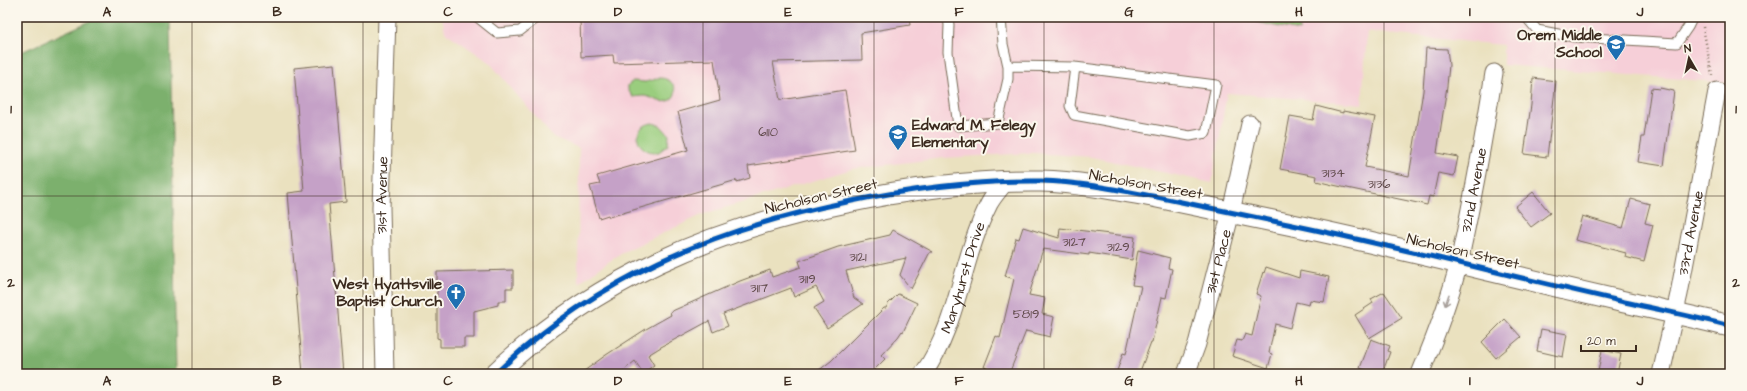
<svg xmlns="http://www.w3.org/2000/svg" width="1747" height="391" font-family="'Architects Daughter',sans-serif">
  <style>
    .built { fill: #f6cfd8 }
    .green { fill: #9acd7e; stroke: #6a7c4e }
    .forest { fill: #7bb06d; stroke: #5b6d46 }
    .building { fill: #c5a1c7 }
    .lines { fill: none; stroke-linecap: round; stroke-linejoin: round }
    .service-casing { stroke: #786a56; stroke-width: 11 }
    .minor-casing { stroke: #786a56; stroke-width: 19 }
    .tertiary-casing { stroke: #786a56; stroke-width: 23 }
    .path { stroke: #786a56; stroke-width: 2.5; stroke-dasharray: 1 3; stroke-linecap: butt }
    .service { stroke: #fff; stroke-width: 9 }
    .minor { stroke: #fff; stroke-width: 17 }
    .tertiary { stroke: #fff; stroke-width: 21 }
    .cycleway-casing { stroke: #fbf7ec; stroke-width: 8 }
    .cycleway { stroke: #0057b8; stroke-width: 5 }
    .oneway { stroke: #a79f9a }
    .grid { fill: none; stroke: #3b2a1e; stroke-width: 1; stroke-opacity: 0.55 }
    .labels { text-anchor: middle; stroke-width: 4; stroke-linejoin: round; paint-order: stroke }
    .number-label { font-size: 13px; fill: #5e4848 }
    .poi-label { font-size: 15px; font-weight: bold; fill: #3b2a1e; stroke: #fbf7ec; text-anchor: end }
    .street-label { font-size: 15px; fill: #3b2a1e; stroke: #fbf7ec }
    .neatline { fill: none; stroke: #3b2a1e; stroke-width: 1.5 }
    .grid-label { font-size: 13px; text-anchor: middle; font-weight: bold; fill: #3b2a1e }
  </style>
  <rect width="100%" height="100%" fill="#fbf7ec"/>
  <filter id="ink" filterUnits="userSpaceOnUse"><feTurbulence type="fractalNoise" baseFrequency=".025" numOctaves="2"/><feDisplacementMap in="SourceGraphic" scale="8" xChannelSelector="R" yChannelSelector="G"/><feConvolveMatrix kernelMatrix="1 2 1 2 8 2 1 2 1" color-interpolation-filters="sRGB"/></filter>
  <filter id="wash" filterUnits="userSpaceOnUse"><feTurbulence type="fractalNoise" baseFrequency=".012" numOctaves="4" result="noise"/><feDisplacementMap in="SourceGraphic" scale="16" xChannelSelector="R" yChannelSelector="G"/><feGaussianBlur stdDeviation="0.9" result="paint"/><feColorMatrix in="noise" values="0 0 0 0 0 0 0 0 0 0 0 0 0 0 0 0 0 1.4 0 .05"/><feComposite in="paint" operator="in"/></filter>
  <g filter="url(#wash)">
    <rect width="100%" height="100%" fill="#eae1bf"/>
    <path class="built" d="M 442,17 L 1730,17 L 1730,83 L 1503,65 L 1503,45 L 1367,32 L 1362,104 L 1227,93 L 1212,183 L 1092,157 L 1033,153 L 944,158 L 852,169 L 704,214 L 623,252 L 578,283 L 579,148 L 553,137 L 489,62 L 445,32 Z"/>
    <path class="green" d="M 1234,17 L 1301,17 L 1299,31 Z
      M 660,78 C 674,78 682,95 668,101 C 659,104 652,96 643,96 C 640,96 636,97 633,97 L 628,90 L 628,85 L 633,81 L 645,82 Z
      M 652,123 L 660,125 L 669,135 L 668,145 L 659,152 C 637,155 628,128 652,123 Z"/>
    <path class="forest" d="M 99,17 L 170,17 L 176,374 L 17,374 L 17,54 Z"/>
    <g id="blocks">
      <path class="building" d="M 580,17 L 909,17 L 910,25 L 861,33 L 862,60 L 773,62 L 780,100 L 845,90 L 855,150 L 748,166 L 750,178 L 737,182 L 737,180 L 609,217 L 608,215 L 599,218 L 590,186 L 600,184 L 597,176 L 688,150 L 678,112 L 720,100 L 714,60 L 614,63 L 613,55 L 581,57 Z
        M 1426,48 L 1447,49 L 1449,65 L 1447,86 L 1437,153 L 1458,157 L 1454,176 L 1438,173 L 1433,197 L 1429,196 L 1427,205 L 1333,185 L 1316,181 L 1317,176 L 1280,169 L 1290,116 L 1313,120 L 1316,106 L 1343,113 L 1343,111 L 1375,117 L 1365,167 L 1409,176 L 1423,91 Z
        M 334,64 L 346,202 L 329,204 L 343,374 L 303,374 L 288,193 L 304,191 L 294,68 Z
        M 1533,78 L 1556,81 L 1547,157 L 1524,154 L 1531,105 Z
        M 1651,88 L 1660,89 L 1660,88 L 1674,91 L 1664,166 L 1638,162 L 1642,137 L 1644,137 Z
        M 1533,192 L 1550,213 L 1531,227 L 1515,207 Z
        M 1631,199 L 1650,204 L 1645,223 L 1653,225 L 1644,262 L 1625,257 L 1626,253 L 1575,240 L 1582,216 L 1623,228 Z
        M 1023,227 L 1059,238 L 1060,228 L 1135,237 L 1132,260 L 1089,253 L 1089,255 L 1043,249 L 1029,295 L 1045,298 L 1042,314 L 1054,317 L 1050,337 L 1026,331 L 1009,374 L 1002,374 L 984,367 L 996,336 L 1000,338 L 1014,279 L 1005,276 L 1016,238 L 1019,239 Z
        M 893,230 L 933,252 L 930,252 L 911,289 L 900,275 L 906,258 L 846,271 L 854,298 L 863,304 L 827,328 L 814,308 L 824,302 L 816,287 L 794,297 L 791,288 L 723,314 L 728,326 L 713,332 L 709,321 L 661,347 L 648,355 L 654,365 L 643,373 L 635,361 L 619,374 L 580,374 L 606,355 L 646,329 L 671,315 L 670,312 L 740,281 L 770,270 L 772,277 L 801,267 L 799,261 L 838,247 L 890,235 Z
        M 1138,250 L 1170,258 L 1168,268 L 1172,269 L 1166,298 L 1162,297 L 1152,342 L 1151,342 L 1139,374 L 1116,374 L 1123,353 L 1126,354 L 1141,286 L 1132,285 Z
        M 1266,267 L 1299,278 L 1300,271 L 1329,277 L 1324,302 L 1310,300 L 1309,305 L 1296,302 L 1290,328 L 1275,324 L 1269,353 L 1272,354 L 1268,368 L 1232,356 L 1237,340 L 1242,341 L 1245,334 L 1252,336 L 1261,296 L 1256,294 L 1263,272 L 1264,273 Z
        M 513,270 L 513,288 L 506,288 L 506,301 L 498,301 L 498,305 L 474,311 L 474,338 L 464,338 L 464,347 L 440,347 L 440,339 L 437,338 L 437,272 Z
        M 1384,292 L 1402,318 L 1369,338 L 1355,315 L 1373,303 L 1371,299 Z
        M 898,294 L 917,303 L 903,332 L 902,331 L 898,337 L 881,355 L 885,359 L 870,374 L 814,374 L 831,361 L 884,308 L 886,308 L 888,304 Z
        M 1505,319 L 1521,337 L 1496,358 L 1482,342 Z
        M 1541,329 L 1567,334 L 1563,357 L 1537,351 Z
        M 1371,339 L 1390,346 L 1388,351 L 1390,352 L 1382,374 L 1375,374 L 1360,368 Z
        M 1602,350 L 1621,354 L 1617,374 L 1598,372 Z"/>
    </g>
  </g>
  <g filter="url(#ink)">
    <use href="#blocks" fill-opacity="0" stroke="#786a56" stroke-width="1"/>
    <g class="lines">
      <g class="service-casing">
        <path id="service" d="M 477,17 L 497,33 L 520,31 L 538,17
          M 948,17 L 949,25 L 948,52 L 958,126 L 998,123 L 1008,79 L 1008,66 L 1075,67 L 1216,85 L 1206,133 L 1190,136 L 1074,115 L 1070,106 L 1075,67
          M 1001,17 L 1003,44 L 1008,66
          M 1526,17 L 1537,30 L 1574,37 L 1677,43 L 1688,27 L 1693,17"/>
      </g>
      <g class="minor-casing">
        <g id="minor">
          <path id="s1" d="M 385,374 L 381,208 L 387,17"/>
          <path id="s2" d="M 923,374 C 959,323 961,259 989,204 C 993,196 1000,189 1005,182"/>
          <path id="s3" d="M 1186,374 L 1197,344 L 1231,212 L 1250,124"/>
          <path id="s4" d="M 1420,374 C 1435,338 1450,300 1459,262 C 1473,199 1484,136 1494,73"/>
          <path id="s5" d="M 1661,374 L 1679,294 L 1717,91"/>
        </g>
      </g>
      <g class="tertiary-casing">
        <path id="tertiary" d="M 495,374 C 596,278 713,229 847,202 C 913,188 974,180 1041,181 C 1080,182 1119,190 1157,197 C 1196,205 1234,213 1273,221 C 1387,244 1501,274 1616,300 C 1654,309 1692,316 1730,326"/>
      </g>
      <path class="path" d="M 1703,27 L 1712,75"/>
      <use href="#service" class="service"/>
      <use href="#minor" class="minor"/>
      <use href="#tertiary" class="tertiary"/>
      <g class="cycleway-casing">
        <path id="cycleway" d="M 495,374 C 596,278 713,229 847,202 C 913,188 974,180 1041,181 C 1080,182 1119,190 1157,197 C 1196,205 1234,213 1273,221 C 1387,244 1501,274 1616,300 C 1654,309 1692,316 1730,326"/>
      </g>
      <use href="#cycleway" class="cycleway"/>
    </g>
    <defs><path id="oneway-shaft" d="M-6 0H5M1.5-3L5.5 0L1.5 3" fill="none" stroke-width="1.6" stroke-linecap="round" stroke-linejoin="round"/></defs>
    <use class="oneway" href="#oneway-shaft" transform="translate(1447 300) rotate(109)"/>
  </g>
  <path class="grid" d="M 192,17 L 192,374M 363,17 L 363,374M 533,17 L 533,374M 703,17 L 703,374M 874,17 L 874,374M 1044,17 L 1044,374M 1214,17 L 1214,374M 1384,17 L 1384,374M 1555,17 L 1555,374M 17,196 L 1730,196"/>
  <defs>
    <g id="school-pin" transform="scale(1)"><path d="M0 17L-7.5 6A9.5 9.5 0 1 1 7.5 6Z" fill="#1f6fb2" stroke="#fbf7ec"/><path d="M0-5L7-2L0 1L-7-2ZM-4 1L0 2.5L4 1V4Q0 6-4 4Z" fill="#fff"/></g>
    <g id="church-pin" transform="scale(1)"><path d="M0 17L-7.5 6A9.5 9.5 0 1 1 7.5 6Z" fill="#1f6fb2" stroke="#fbf7ec"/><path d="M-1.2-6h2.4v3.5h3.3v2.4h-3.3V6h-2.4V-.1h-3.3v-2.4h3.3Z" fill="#fff"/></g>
  </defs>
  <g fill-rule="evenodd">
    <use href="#school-pin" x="1616" y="44"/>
    <use href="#school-pin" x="898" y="134"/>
    <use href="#church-pin" x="456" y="293"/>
  </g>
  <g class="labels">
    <g class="number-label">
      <text x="768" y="136">6110</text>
      <text x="1333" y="177">3134</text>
      <text x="1379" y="188">3136</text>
      <text x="1074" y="246">3127</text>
      <text x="1118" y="251">3129</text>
      <text x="858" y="261">3121</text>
      <text x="807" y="283">3119</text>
      <text x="759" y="292">3117</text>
      <text x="1026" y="318">5819</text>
    </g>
    <g class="poi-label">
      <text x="1602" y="40">Orem Middle<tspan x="1602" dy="17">School</tspan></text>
      <text x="912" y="130" text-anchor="start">Edward M. Felegy<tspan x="912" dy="17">Elementary</tspan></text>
      <text x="442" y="289">West Hyattsville<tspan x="442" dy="17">Baptist Church</tspan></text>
    </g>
    <g class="street-label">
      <text transform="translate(1146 184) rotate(10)" y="5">Nicholson Street</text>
      <text dy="5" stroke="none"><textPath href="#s4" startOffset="192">32nd Avenue</textPath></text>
      <text dy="5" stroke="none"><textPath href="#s1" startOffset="179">31st Avenue</textPath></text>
      <text transform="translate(821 196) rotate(-13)" y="5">Nicholson Street</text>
      <text dy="5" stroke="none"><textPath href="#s5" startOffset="144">33rd Avenue</textPath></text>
      <text transform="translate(1463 251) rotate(13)" y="5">Nicholson Street</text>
      <text dy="5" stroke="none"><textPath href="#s3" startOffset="117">31st Place</textPath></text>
      <text dy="5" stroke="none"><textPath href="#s2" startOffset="105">Maryhurst Drive</textPath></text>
    </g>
  </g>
  <rect width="1747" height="391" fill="none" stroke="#fbf7ec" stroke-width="44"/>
  <g transform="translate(1689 58) rotate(351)" stroke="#fbf7ec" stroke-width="3" paint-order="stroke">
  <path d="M0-3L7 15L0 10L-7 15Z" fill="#3b2a1e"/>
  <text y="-6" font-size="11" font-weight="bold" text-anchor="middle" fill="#3b2a1e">N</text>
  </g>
  <path d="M1581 345v6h55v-6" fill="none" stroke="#3b2a1e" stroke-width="2"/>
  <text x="1587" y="345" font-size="12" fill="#3b2a1e" stroke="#fbf7ec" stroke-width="3" paint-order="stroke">20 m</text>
  <rect x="22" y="22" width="1703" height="347" class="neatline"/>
  <g class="grid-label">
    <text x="107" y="16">A</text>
    <text x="277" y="16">B</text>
    <text x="448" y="16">C</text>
    <text x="618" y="16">D</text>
    <text x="788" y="16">E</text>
    <text x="959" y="16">F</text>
    <text x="1129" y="16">G</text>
    <text x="1299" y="16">H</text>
    <text x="1470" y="16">I</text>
    <text x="1640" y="16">J</text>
    <text x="11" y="113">1</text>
    <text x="1736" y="113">1</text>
    <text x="11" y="287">2</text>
    <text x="1736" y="287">2</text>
    <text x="107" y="385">A</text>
    <text x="277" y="385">B</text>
    <text x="448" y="385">C</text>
    <text x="618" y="385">D</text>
    <text x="788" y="385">E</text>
    <text x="959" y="385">F</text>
    <text x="1129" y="385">G</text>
    <text x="1299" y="385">H</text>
    <text x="1470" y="385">I</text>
    <text x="1640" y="385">J</text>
  </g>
</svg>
